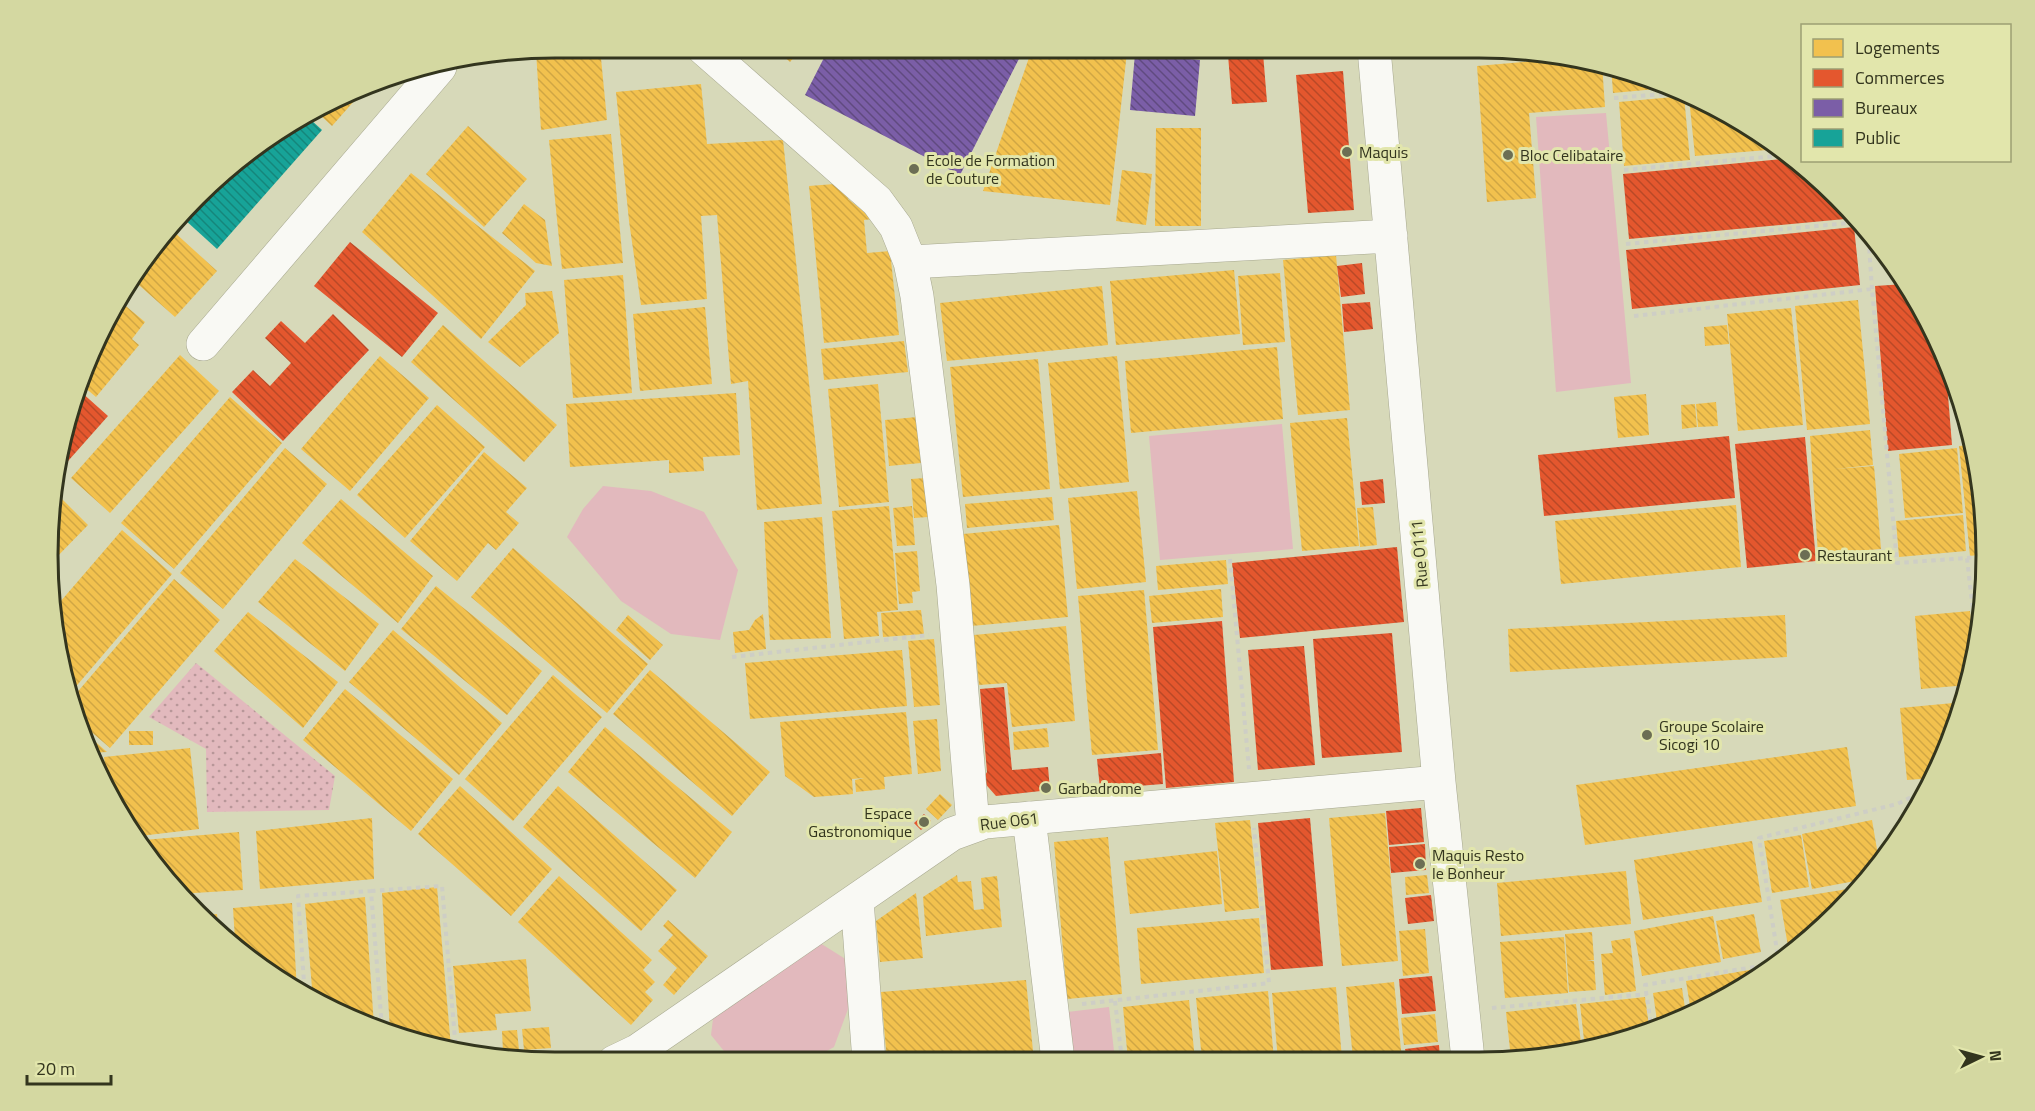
<svg xmlns="http://www.w3.org/2000/svg" width="2035" height="1111" font-family="'Titillium Web',sans-serif">
  <style>
    .grass { fill: #e2b9bd }
    .park { fill: url(#park-dots) }
    .homes { fill: url(#homes-back-hatch) }
    .shops { fill: url(#shops-back-hatch) }
    .offices { fill: url(#offices-back-hatch) }
    .public { fill: url(#public-back-hatch) }
    .lines { fill: none; stroke-linecap: round; stroke-linejoin: round }
    .minor-casing { stroke: #a6a78e; stroke-width: 34 }
    .path { stroke: #cecec5; stroke-width: 4; stroke-dasharray: 4.5 4.5; stroke-linecap: butt }
    .minor { stroke: #f9f9f4; stroke-width: 33 }
    .poi-dot { fill: #6c6e54; stroke: #e2e6ac; stroke-width: 2 }
    .labels { text-anchor: middle; stroke-width: 6; stroke-linejoin: round; paint-order: stroke }
    .poi-label { font-size: 16px; fill: #33351e; stroke: #e2e6ac; text-anchor: start }
    .street-label { font-size: 16px; fill: #33351e; stroke: #e2e6ac }
    .rim { fill: none; stroke: #33351e; stroke-width: 3 }
  </style>
  <defs>
    <pattern id="park-dots" width="8" height="8" patternUnits="userSpaceOnUse" patternTransform="scale(1.5)"><rect width="8" height="8" fill="#e2b9bd"/><path d="M2 2h.1M6 6h.1" fill="none" stroke="#b89799" stroke-width="1.8" stroke-linecap="round"/></pattern>
    <pattern id="homes-back-hatch" width="6" height="6" patternUnits="userSpaceOnUse" patternTransform="scale(1.5)"><rect width="6" height="6" fill="#f2c14e"/><path d="M-1 5l2 2M0 0l6 6M5-1l2 2" fill="none" stroke="#d0a644"/></pattern>
    <pattern id="shops-back-hatch" width="6" height="6" patternUnits="userSpaceOnUse" patternTransform="scale(1.5)"><rect width="6" height="6" fill="#e4572e"/><path d="M-1 5l2 2M0 0l6 6M5-1l2 2" fill="none" stroke="#b94927"/></pattern>
    <pattern id="offices-back-hatch" width="6" height="6" patternUnits="userSpaceOnUse" patternTransform="scale(1.5)"><rect width="6" height="6" fill="#7b5ea7"/><path d="M-1 5l2 2M0 0l6 6M5-1l2 2" fill="none" stroke="#604a80"/></pattern>
    <pattern id="public-back-hatch" width="6" height="6" patternUnits="userSpaceOnUse" patternTransform="scale(1.5)"><rect width="6" height="6" fill="#17a398"/><path d="M-1 5l2 2M0 0l6 6M5-1l2 2" fill="none" stroke="#15867b"/></pattern>
  </defs>
  <rect width="100%" height="100%" fill="#d7d9b9"/>
  <path class="grass" d="M 1606,113 L 1631,383 L 1556,392 L 1536,117 Z
    M 1282,424 L 1293,549 L 1160,560 L 1149,436 Z
    M 603,486 L 651,491 L 704,512 L 738,570 L 720,640 L 671,634 L 621,601 L 567,537 L 583,509 Z
    M 820,943 L 847,960 L 848,1009 L 834,1047 L 809,1061 L 732,1061 L 711,1035 L 714,1011 Z
    M 1109,1007 L 1115,1060 L 1045,1060 L 1059,1013 Z"/>
  <path class="park" d="M 196,663 L 335,776 L 329,810 L 207,812 L 206,749 L 149,717 Z"/>
  <path class="homes" d="M 556,48 L 600,48 L 607,120 L 541,130 L 536,51 Z
    M 774,48 L 802,48 L 790,62 Z
    M 1032,49 L 1106,49 L 1127,52 L 1110,205 L 983,191 Z
    M 1569,58 L 1602,64 L 1605,107 L 1529,113 L 1536,198 L 1487,202 L 1477,66 Z
    M 1611,65 L 1667,88 L 1613,93 Z
    M 701,84 L 707,144 L 783,140 L 822,504 L 757,510 L 748,381 L 731,384 L 717,215 L 701,216 L 707,299 L 641,305 L 629,221 L 616,92 Z
    M 363,91 L 332,126 L 319,114 Z
    M 1684,96 L 1690,160 L 1624,166 L 1619,102 Z
    M 1689,98 L 1733,116 L 1779,149 L 1695,156 Z
    M 468,126 L 527,179 L 484,227 L 426,174 Z
    M 1156,128 L 1201,128 L 1201,226 L 1155,226 Z
    M 611,134 L 623,263 L 562,269 L 549,140 Z
    M 1122,170 L 1152,174 L 1146,225 L 1116,221 Z
    M 411,173 L 535,271 L 481,339 L 362,232 Z
    M 847,183 L 848,199 L 873,219 L 864,220 L 867,253 L 890,251 L 899,335 L 824,343 L 809,186 Z
    M 524,204 L 545,220 L 552,266 L 536,263 L 502,233 Z
    M 173,231 L 217,271 L 175,317 L 131,278 Z
    M 1336,255 L 1350,410 L 1298,415 L 1283,260 Z
    M 1234,270 L 1240,334 L 1116,345 L 1110,281 Z
    M 1280,273 L 1285,342 L 1243,345 L 1238,276 Z
    M 623,275 L 632,393 L 573,398 L 564,280 Z
    M 1102,286 L 1108,345 L 947,361 L 940,303 Z
    M 552,291 L 559,333 L 520,367 L 488,342 L 526,305 L 525,293 Z
    M 1858,300 L 1870,424 L 1807,430 L 1795,306 Z
    M 121,302 L 145,322 L 132,339 L 139,345 L 96,397 L 83,386 Z
    M 705,307 L 712,384 L 640,391 L 633,314 Z
    M 1791,308 L 1803,425 L 1738,431 L 1727,314 Z
    M 443,325 L 557,425 L 524,462 L 411,362 Z
    M 1727,325 L 1729,344 L 1705,346 L 1704,327 Z
    M 904,341 L 908,372 L 824,380 L 821,349 Z
    M 1277,347 L 1283,419 L 1131,433 L 1125,361 Z
    M 180,355 L 219,391 L 110,513 L 71,478 Z
    M 380,356 L 429,398 L 350,491 L 301,449 Z
    M 1117,356 L 1129,482 L 1060,489 L 1048,363 Z
    M 1038,359 L 1050,489 L 963,497 L 950,367 Z
    M 878,384 L 889,502 L 839,507 L 828,389 Z
    M 736,393 L 740,455 L 703,457 L 704,471 L 669,473 L 669,460 L 570,467 L 566,404 Z
    M 1646,394 L 1649,435 L 1618,438 L 1614,397 Z
    M 230,397 L 282,443 L 174,569 L 121,523 Z
    M 1960,400 L 1970,424 L 1971,434 L 1963,435 Z
    M 1716,402 L 1718,426 L 1698,427 L 1696,404 Z
    M 1695,404 L 1697,427 L 1682,429 L 1681,405 Z
    M 437,405 L 485,447 L 405,538 L 357,495 Z
    M 917,417 L 921,463 L 889,466 L 885,420 Z
    M 1347,418 L 1359,546 L 1302,551 L 1290,423 Z
    M 1870,430 L 1873,465 L 1835,469 L 1874,466 L 1881,549 L 1818,554 L 1810,436 Z
    M 1973,445 L 1986,522 L 1985,554 L 1970,556 L 1959,446 Z
    M 285,448 L 327,484 L 223,609 L 180,573 Z
    M 1957,448 L 1963,513 L 1905,518 L 1899,454 Z
    M 484,452 L 527,488 L 506,512 L 519,523 L 496,550 L 488,543 L 457,581 L 410,541 Z
    M 925,478 L 928,517 L 914,518 L 911,479 Z
    M 1137,491 L 1146,582 L 1077,589 L 1068,498 Z
    M 58,495 L 88,525 L 52,562 L 54,535 Z
    M 1052,497 L 1054,520 L 967,528 L 965,504 Z
    M 341,499 L 433,576 L 398,623 L 302,543 Z
    M 1736,505 L 1741,567 L 1561,584 L 1555,521 Z
    M 889,506 L 898,610 L 877,612 L 879,636 L 844,639 L 832,511 Z
    M 912,506 L 915,545 L 897,546 L 893,508 Z
    M 1373,507 L 1377,545 L 1360,547 L 1357,508 Z
    M 1963,515 L 1966,551 L 1899,557 L 1896,521 Z
    M 822,517 L 831,638 L 770,640 L 764,522 Z
    M 1059,525 L 1068,617 L 971,626 L 963,534 Z
    M 122,530 L 172,574 L 73,690 L 54,609 Z
    M 513,548 L 648,664 L 607,713 L 471,597 Z
    M 917,551 L 920,591 L 912,592 L 913,603 L 899,604 L 895,553 Z
    M 295,559 L 379,624 L 345,671 L 258,602 Z
    M 1226,560 L 1228,584 L 1158,590 L 1156,566 Z
    M 1977,562 L 1985,562 L 1983,606 L 1981,606 Z
    M 174,579 L 220,620 L 110,748 L 80,722 L 74,696 Z
    M 436,586 L 542,671 L 507,715 L 401,629 Z
    M 1221,589 L 1223,617 L 1152,623 L 1149,596 Z
    M 1144,590 L 1158,750 L 1092,755 L 1078,596 Z
    M 921,610 L 924,634 L 883,637 L 881,613 Z
    M 1970,611 L 1974,659 L 1968,685 L 1921,689 L 1915,616 Z
    M 248,612 L 338,682 L 303,728 L 214,651 Z
    M 763,614 L 766,649 L 735,653 L 733,632 L 749,630 L 755,620 Z
    M 628,615 L 663,645 L 650,660 L 616,630 Z
    M 1785,615 L 1787,657 L 1510,672 L 1508,629 Z
    M 1066,626 L 1075,721 L 1012,727 L 1007,683 L 979,685 L 974,635 Z
    M 393,630 L 502,723 L 459,775 L 349,682 Z
    M 934,639 L 940,705 L 914,707 L 908,641 Z
    M 902,650 L 907,706 L 750,719 L 745,663 Z
    M 650,670 L 770,772 L 732,816 L 613,714 Z
    M 553,675 L 602,717 L 513,821 L 465,779 Z
    M 345,689 L 453,779 L 411,831 L 303,740 Z
    M 1964,702 L 1960,718 L 1933,778 L 1907,780 L 1900,708 Z
    M 906,712 L 912,774 L 884,777 L 885,789 L 856,792 L 855,780 L 864,778 L 852,779 L 853,794 L 814,797 L 785,776 L 780,722 Z
    M 937,719 L 941,771 L 918,774 L 913,721 Z
    M 605,727 L 732,832 L 695,878 L 568,772 Z
    M 1047,728 L 1049,747 L 1014,750 L 1013,732 Z
    M 82,730 L 107,752 L 89,753 Z
    M 129,731 L 153,731 L 153,745 L 129,745 Z
    M 1847,747 L 1856,806 L 1585,845 L 1576,785 Z
    M 190,748 L 199,829 L 140,836 L 107,782 L 104,757 Z
    M 91,757 L 99,757 L 100,772 Z
    M 460,786 L 552,869 L 511,916 L 418,834 Z
    M 558,786 L 677,890 L 641,931 L 523,827 Z
    M 940,794 L 952,805 L 938,820 L 926,809 Z
    M 1920,808 L 1919,809 L 1906,826 L 1902,815 Z
    M 1385,813 L 1398,961 L 1342,966 L 1329,818 Z
    M 372,818 L 374,879 L 260,889 L 256,831 Z
    M 1250,820 L 1259,908 L 1225,912 L 1215,823 Z
    M 1872,820 L 1879,861 L 1866,879 L 1812,889 L 1802,834 Z
    M 239,832 L 243,890 L 178,894 L 143,840 Z
    M 1801,835 L 1809,887 L 1772,893 L 1764,841 Z
    M 1108,837 L 1122,994 L 1067,999 L 1054,842 Z
    M 1752,841 L 1762,902 L 1643,920 L 1634,860 Z
    M 1217,851 L 1222,904 L 1130,914 L 1124,861 Z
    M 1626,871 L 1631,924 L 1501,936 L 1497,883 Z
    M 957,875 L 958,882 L 971,881 L 974,910 L 984,909 L 981,878 L 997,876 L 1002,927 L 926,936 L 923,897 Z
    M 1427,875 L 1429,893 L 1406,895 L 1405,877 Z
    M 559,876 L 652,960 L 643,970 L 655,982 L 645,992 L 653,1000 L 631,1025 L 518,922 Z
    M 437,887 L 451,1047 L 439,1048 L 424,1046 L 390,1031 L 382,893 Z
    M 1860,887 L 1839,914 L 1789,952 L 1780,900 Z
    M 916,893 L 923,958 L 880,962 L 876,921 Z
    M 365,897 L 374,1025 L 313,1000 L 305,904 Z
    M 292,903 L 297,991 L 235,940 L 233,908 Z
    M 217,914 L 218,926 L 205,915 Z
    M 1754,914 L 1761,952 L 1723,959 L 1716,921 Z
    M 1713,916 L 1721,962 L 1642,976 L 1634,931 Z
    M 1259,918 L 1264,973 L 1141,984 L 1137,928 Z
    M 668,920 L 708,956 L 674,995 L 663,985 L 677,968 L 658,951 L 673,935 L 663,926 Z
    M 1425,929 L 1429,973 L 1403,976 L 1399,931 Z
    M 1592,932 L 1594,960 L 1586,961 L 1594,961 L 1596,990 L 1569,992 L 1565,934 Z
    M 1564,937 L 1568,993 L 1505,998 L 1500,942 Z
    M 1630,938 L 1636,991 L 1605,995 L 1601,954 L 1613,953 L 1611,941 Z
    M 526,959 L 531,1011 L 495,1014 L 497,1030 L 459,1033 L 453,966 Z
    M 1766,967 L 1767,973 L 1761,978 L 1691,1012 L 1686,981 Z
    M 1026,980 L 1033,1051 L 925,1061 L 887,1061 L 881,992 Z
    M 1394,982 L 1402,1059 L 1353,1059 L 1346,987 Z
    M 1336,987 L 1342,1059 L 1278,1060 L 1272,993 Z
    M 1682,988 L 1686,1015 L 1658,1028 L 1653,993 Z
    M 1268,991 L 1274,1060 L 1202,1060 L 1196,998 Z
    M 1645,997 L 1650,1033 L 1585,1049 L 1580,1004 Z
    M 1189,1000 L 1195,1060 L 1128,1060 L 1123,1007 Z
    M 1576,1004 L 1582,1050 L 1545,1059 L 1511,1059 L 1506,1012 Z
    M 1435,1014 L 1438,1042 L 1404,1045 L 1401,1018 Z
    M 549,1027 L 551,1048 L 524,1050 L 522,1029 Z
    M 517,1030 L 519,1050 L 503,1052 L 502,1031 Z"/>
  <path class="shops" d="M 1263,53 L 1267,102 L 1232,104 L 1228,55 Z
    M 1343,71 L 1354,210 L 1308,213 L 1296,75 Z
    M 1792,158 L 1814,174 L 1856,218 L 1629,239 L 1623,174 Z
    M 1854,227 L 1860,285 L 1632,309 L 1626,250 Z
    M 350,242 L 438,313 L 402,357 L 314,286 Z
    M 1362,263 L 1365,294 L 1341,297 L 1337,266 Z
    M 1905,284 L 1935,331 L 1945,358 L 1952,445 L 1888,451 L 1875,286 Z
    M 1370,302 L 1373,329 L 1344,332 L 1342,304 Z
    M 333,314 L 369,350 L 283,441 L 232,392 L 253,370 L 270,386 L 291,363 L 265,338 L 281,321 L 305,343 Z
    M 80,391 L 108,416 L 61,469 L 65,424 Z
    M 1729,436 L 1735,498 L 1544,516 L 1538,455 Z
    M 1805,437 L 1816,561 L 1747,568 L 1735,444 Z
    M 1383,479 L 1385,503 L 1362,505 L 1360,482 Z
    M 1397,547 L 1404,622 L 1240,638 L 1232,563 Z
    M 1222,621 L 1234,782 L 1166,788 L 1153,627 Z
    M 1392,633 L 1402,752 L 1322,758 L 1313,639 Z
    M 1304,646 L 1315,765 L 1258,770 L 1248,650 Z
    M 1004,687 L 1012,770 L 1048,767 L 1050,790 L 996,796 L 982,780 L 987,772 L 980,689 Z
    M 1161,753 L 1163,784 L 1100,789 L 1097,759 Z
    M 1421,808 L 1424,842 L 1389,845 L 1386,811 Z
    M 924,814 L 931,821 L 921,830 L 914,823 Z
    M 1310,818 L 1323,966 L 1271,970 L 1258,823 Z
    M 1425,844 L 1426,870 L 1391,873 L 1389,847 Z
    M 1431,895 L 1434,921 L 1408,924 L 1405,898 Z
    M 1432,976 L 1436,1011 L 1402,1014 L 1399,979 Z
    M 1439,1045 L 1440,1059 L 1407,1059 L 1405,1049 Z"/>
  <path class="offices" d="M 829,48 L 1024,49 L 960,175 L 805,95 Z
    M 1135,54 L 1200,60 L 1195,116 L 1130,110 Z"/>
  <path class="public" d="M 310,119 L 322,130 L 217,249 L 184,219 L 246,153 Z"/>
  <g class="lines">
    <g class="minor-casing">
      <path id="minor" d="M 703,48 L 877,201 L 896,227 L 910,262 L 917,296 L 953,585 L 973,825
        M 1374,49 L 1439,782 L 1468,1059
        M 910,262 L 1391,236
        M 203,344 L 440,67
        M 1029,818 L 1057,1052
        M 857,900 L 869,1061
        M 614,1062 L 637,1051 L 952,834 L 985,822 L 1439,782"/>
    </g>
    <path class="path" d="M 1614,98 L 1677,93
      M 1624,170 L 1787,155
      M 1868,231 L 1872,289
      M 1626,244 L 1859,222
      M 1634,316 L 1872,289 L 1897,563 L 1967,558 L 1977,647
      M 1967,558 L 1985,556
      M 1230,559 L 1249,769
      M 732,657 L 929,635
      M 371,891 L 442,886 L 456,1051
      M 1779,963 L 1759,838 L 1897,804 L 1928,789
      M 305,997 L 298,896 L 371,891 L 382,1028
      M 1115,1001 L 1122,1060
      M 1082,1004 L 1269,983 L 1254,828
      M 1492,1008 L 1647,994
      M 1652,1031 L 1645,985 L 1778,963
      M 984,1060 L 1028,1055"/>
    <use href="#minor" class="minor"/>
  </g>
  <g class="poi-dot">
    <circle cx="1347" cy="152" r="6"/>
    <circle cx="1508" cy="155" r="6"/>
    <circle cx="914" cy="169" r="6"/>
    <circle cx="1805" cy="555" r="6"/>
    <circle cx="1647" cy="735" r="6"/>
    <circle cx="1046" cy="788" r="6"/>
    <circle cx="924" cy="822" r="6"/>
    <circle cx="1420" cy="864" r="6"/>
  </g>
  <g class="labels">
    <g class="poi-label">
      <text x="1359" y="158">Maquis</text>
      <text x="1520" y="161">Bloc Celibataire</text>
      <text x="926" y="166">Ecole de Formation<tspan x="926" dy="18">de Couture</tspan></text>
      <text x="1817" y="561">Restaurant</text>
      <text x="1659" y="732">Groupe Scolaire<tspan x="1659" dy="18">Sicogi 10</tspan></text>
      <text x="1058" y="794">Garbadrome</text>
      <text x="912" y="819" text-anchor="end">Espace<tspan x="912" dy="18">Gastronomique</tspan></text>
      <text x="1432" y="861">Maquis Resto<tspan x="1432" dy="18">le Bonheur</tspan></text>
    </g>
    <g class="street-label">
      <text transform="translate(1419 554) rotate(-95)" y="6">Rue O111</text>
      <text transform="translate(1009 821) rotate(-7)" y="6">Rue O61</text>
    </g>
  </g>
  <path d="M0 0H2035V1111H0ZM555 58H1479A497 497 0 0 1 1976 555V555A497 497 0 0 1 1479 1052H555A497 497 0 0 1 58 555V555A497 497 0 0 1 555 58Z" fill="#d4d8a1" fill-rule="evenodd"/>
  <path class="rim" d="M555 58H1479A497 497 0 0 1 1976 555V555A497 497 0 0 1 1479 1052H555A497 497 0 0 1 58 555V555A497 497 0 0 1 555 58Z"/>
  <rect x="1801" y="24" width="210" height="138" fill="#e2e6ac" stroke="#9c9f73" stroke-width="1.5"/>
  <rect x="1813" y="39" width="30" height="18" fill="#f2c14e" stroke="#9c9f73" stroke-width="1.5"/>
  <text x="1855" y="54" font-size="18" fill="#33351e">Logements</text>
  <rect x="1813" y="69" width="30" height="18" fill="#e4572e" stroke="#9c9f73" stroke-width="1.5"/>
  <text x="1855" y="84" font-size="18" fill="#33351e">Commerces</text>
  <rect x="1813" y="99" width="30" height="18" fill="#7b5ea7" stroke="#9c9f73" stroke-width="1.5"/>
  <text x="1855" y="114" font-size="18" fill="#33351e">Bureaux</text>
  <rect x="1813" y="129" width="30" height="18" fill="#17a398" stroke="#9c9f73" stroke-width="1.5"/>
  <text x="1855" y="144" font-size="18" fill="#33351e">Public</text>
  <g transform="translate(1981 1057) rotate(85)" stroke="#e2e6ac" stroke-width="4.5" paint-order="stroke">
  <path d="M0-4.5L10 22L0 15L-10 22Z" fill="#33351e"/>
  <text y="-9" font-size="16" font-weight="bold" text-anchor="middle" fill="#33351e">N</text>
  </g>
  <path d="M27 1075v9h84v-9" fill="none" stroke="#33351e" stroke-width="3"/>
  <text x="36" y="1075" font-size="18" fill="#33351e" stroke="#e2e6ac" stroke-width="4.5" paint-order="stroke">20 m</text>
</svg>
